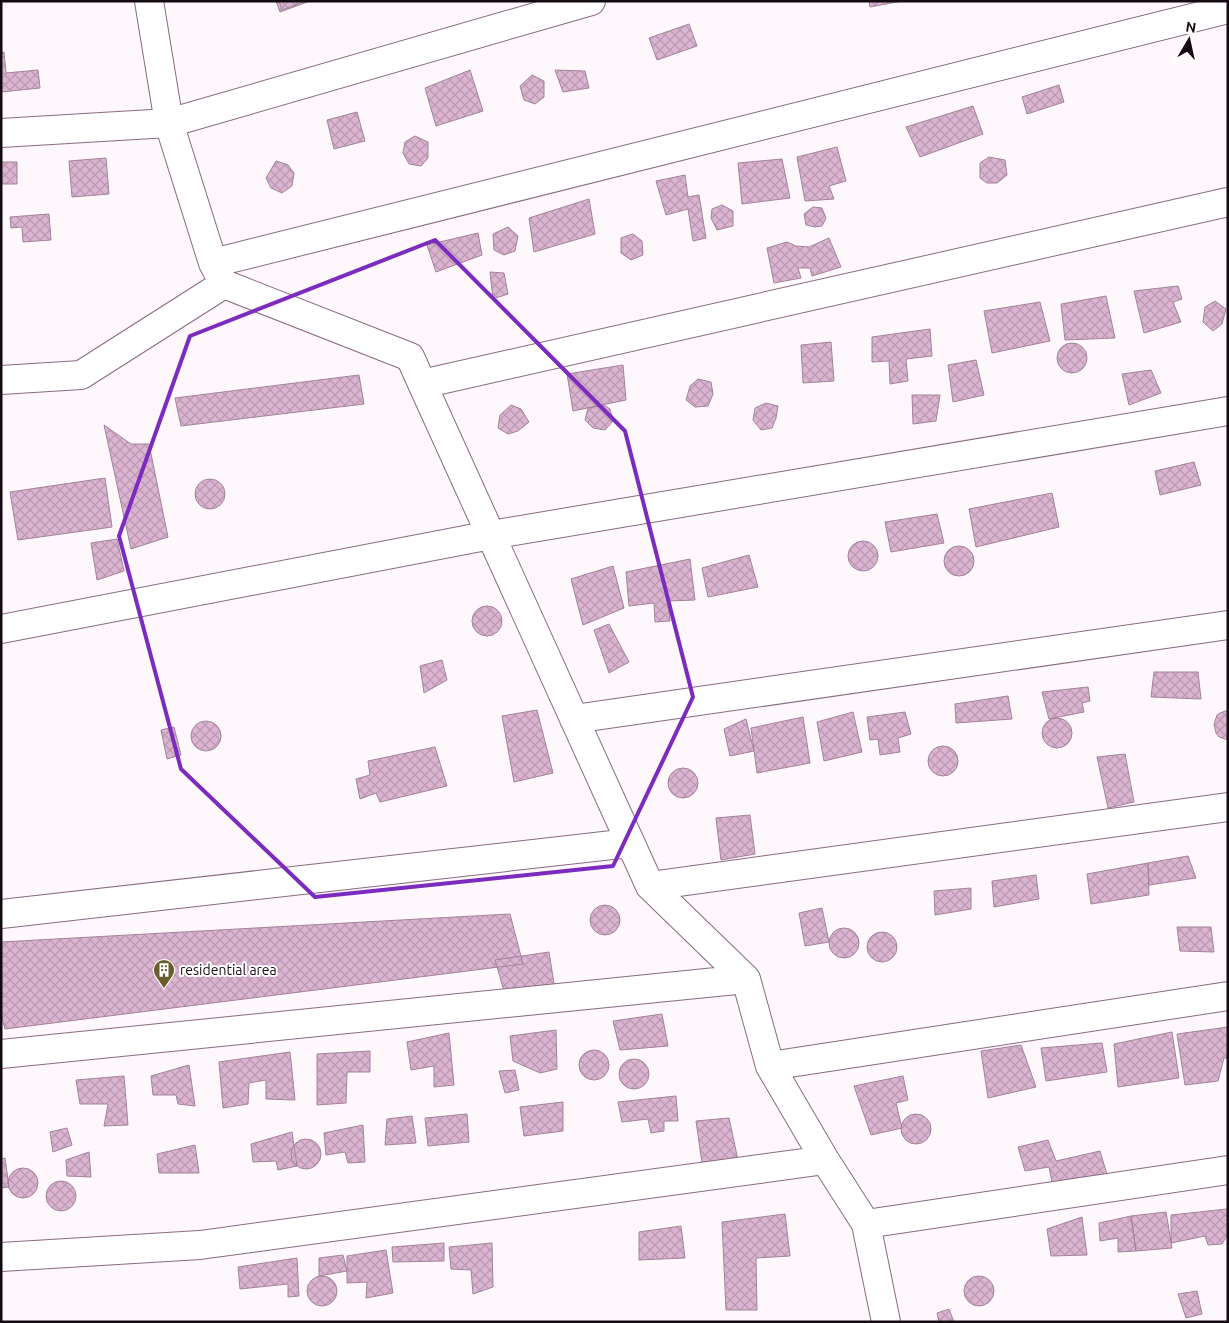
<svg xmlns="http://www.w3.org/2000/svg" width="1229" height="1323" font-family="Ubuntu,sans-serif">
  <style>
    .building { fill: url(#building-cross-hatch); stroke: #a2849a }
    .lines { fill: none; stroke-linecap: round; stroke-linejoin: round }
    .street-casing { stroke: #896b81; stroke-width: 30 }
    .street { stroke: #fff; stroke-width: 28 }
    .marked { fill: none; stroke: #7b2cbf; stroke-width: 4; stroke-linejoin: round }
    .labels { text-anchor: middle; stroke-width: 4; stroke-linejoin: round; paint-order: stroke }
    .poi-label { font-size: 14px; fill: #140a12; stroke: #fff; text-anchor: start }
  </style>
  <defs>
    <pattern id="building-cross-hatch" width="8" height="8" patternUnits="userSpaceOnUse" patternTransform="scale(1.25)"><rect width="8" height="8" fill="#dbb4d1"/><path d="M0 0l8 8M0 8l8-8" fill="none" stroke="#bb99b2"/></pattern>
  </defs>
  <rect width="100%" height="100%" fill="#fef7fc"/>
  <path class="building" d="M 276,1 L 310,1 L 280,12 Z
    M 279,1 L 305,1 L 282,10 Z
    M 869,1 L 902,1 L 870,7 Z
    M 689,24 L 697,46 L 657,60 L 649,38 Z
    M 4,52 L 6,73 L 38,70 L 40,88 L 1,92 L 1,53 Z
    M 470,70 L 483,111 L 436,126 L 425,88 Z
    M 555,70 L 585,71 L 589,88 L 563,92 Z
    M 532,75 L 544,81 L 544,97 L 535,104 L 524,100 L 520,86 Z
    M 1059,85 L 1064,102 L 1027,114 L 1022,97 Z
    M 973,106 L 983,134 L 920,157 L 906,127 Z
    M 357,112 L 365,141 L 334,149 L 327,120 Z
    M 415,136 L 428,142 L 428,158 L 421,166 L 409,164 L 403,153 L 405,142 Z
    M 837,147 L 846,181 L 829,186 L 834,199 L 805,201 L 797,157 Z
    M 989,157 L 1005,160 L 1007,175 L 997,183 L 987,183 L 980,178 L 980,163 Z
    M 106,158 L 109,194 L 72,197 L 69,161 Z
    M 782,159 L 790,198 L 742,204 L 738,163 Z
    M 276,161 L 288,165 L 294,173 L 292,186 L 282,193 L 271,188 L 266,178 Z
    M 1,162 L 17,162 L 17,184 L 1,184 Z
    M 685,175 L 688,197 L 699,195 L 706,238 L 693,241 L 688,209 L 666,215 L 656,181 Z
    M 589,199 L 595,234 L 534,252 L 529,218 Z
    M 722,205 L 733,211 L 733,226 L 717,230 L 711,218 L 712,209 Z
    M 813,207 L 822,208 L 826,218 L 822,226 L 815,227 L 806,225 L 804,214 Z
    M 49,214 L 51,240 L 23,242 L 22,227 L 11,228 L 10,217 Z
    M 508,227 L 518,236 L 515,251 L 504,255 L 494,250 L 493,234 Z
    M 478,233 L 482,255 L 436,272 L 427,245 Z
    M 633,234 L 642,241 L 643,255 L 631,260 L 621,253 L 621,238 Z
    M 829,238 L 841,267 L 812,276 L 810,268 L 798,268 L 801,278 L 774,283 L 767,248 L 787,242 L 796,246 L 809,247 Z
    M 490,272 L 504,273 L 508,294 L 493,299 Z
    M 1178,286 L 1182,299 L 1173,302 L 1181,322 L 1144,333 L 1134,291 Z
    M 1106,296 L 1115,338 L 1065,340 L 1061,304 Z
    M 1215,301 L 1226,309 L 1222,324 L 1213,331 L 1203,322 L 1205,307 Z
    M 1040,302 L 1050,341 L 992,353 L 984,311 Z
    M 930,329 L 932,356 L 906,359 L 908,381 L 890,384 L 889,361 L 872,362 L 872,337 Z
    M 831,342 L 834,381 L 803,383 L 801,345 Z
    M1057 358a15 15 0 1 1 30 0a15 15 0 1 1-30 0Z
    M 976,360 L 984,395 L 953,402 L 948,365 Z
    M 623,365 L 626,400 L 573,411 L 567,374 Z
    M 1151,370 L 1161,393 L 1129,405 L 1122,374 Z
    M 359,375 L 364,404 L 181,426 L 175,398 Z
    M 698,379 L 711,382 L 713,394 L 708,406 L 695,407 L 686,400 L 690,386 Z
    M 912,395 L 940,395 L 936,421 L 913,424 Z
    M 766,403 L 778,406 L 776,418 L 772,428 L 761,430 L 753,420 L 755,408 Z
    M 511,405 L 521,409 L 529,422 L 518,431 L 508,434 L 498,428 L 500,415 Z
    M 604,405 L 610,409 L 613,421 L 605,430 L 593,428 L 585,420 L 588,408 Z
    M 104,425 L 131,444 L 149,444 L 168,537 L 131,549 Z
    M 1194,462 L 1201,485 L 1160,495 L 1155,471 Z
    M 105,478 L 112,527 L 18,540 L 10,492 Z
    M195 494a15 15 0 1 1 30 0a15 15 0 1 1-30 0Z
    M 1052,493 L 1059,527 L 976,547 L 969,509 Z
    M 937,514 L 944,543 L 891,552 L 885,522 Z
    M 117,539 L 124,571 L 97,580 L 91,543 Z
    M848 556a15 15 0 1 1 30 0a15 15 0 1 1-30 0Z
    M944 561a15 15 0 1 1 30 0a15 15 0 1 1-30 0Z
    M 749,555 L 758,587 L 708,597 L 702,568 Z
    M 690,559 L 695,600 L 668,601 L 670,621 L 655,622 L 654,603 L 629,606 L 626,572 Z
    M 613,566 L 624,608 L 583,625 L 571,579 Z
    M472 621a15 15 0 1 1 30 0a15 15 0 1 1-30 0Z
    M 609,624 L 629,662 L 609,673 L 594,630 Z
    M 442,660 L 447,680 L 424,693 L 420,666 Z
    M 1154,672 L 1198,672 L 1201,699 L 1151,697 Z
    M 1088,687 L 1090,701 L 1082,703 L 1084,712 L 1049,719 L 1042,692 Z
    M 1008,696 L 1012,719 L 956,723 L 955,704 Z
    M 537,710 L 553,773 L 514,782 L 502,716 Z
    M 1228,710 L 1228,740 L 1219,737 L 1216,733 L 1214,724 L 1217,715 L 1220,713 Z
    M 853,712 L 862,752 L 824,761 L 817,722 Z
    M 905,712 L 911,734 L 898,738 L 900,752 L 880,755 L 878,739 L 870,740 L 867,717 Z
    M 803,717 L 810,763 L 757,773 L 751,728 Z
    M1042 733a15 15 0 1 1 30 0a15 15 0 1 1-30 0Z
    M 746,719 L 754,751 L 730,756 L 724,729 Z
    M191 736a15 15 0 1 1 30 0a15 15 0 1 1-30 0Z
    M 174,727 L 181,755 L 167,759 L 161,730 Z
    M928 761a15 15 0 1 1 30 0a15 15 0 1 1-30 0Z
    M 435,747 L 447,786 L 380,802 L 376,793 L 360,799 L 356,779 L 370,775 L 368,761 Z
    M 1125,754 L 1134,802 L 1108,808 L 1097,757 Z
    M668 783a15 15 0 1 1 30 0a15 15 0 1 1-30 0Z
    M 750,815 L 755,854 L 721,860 L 716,818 Z
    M 1188,856 L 1196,878 L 1149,885 L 1148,863 Z
    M 1148,863 L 1149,895 L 1091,904 L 1087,874 Z
    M 1036,875 L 1039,899 L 994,907 L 992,881 Z
    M 971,888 L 971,909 L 935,915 L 934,891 Z
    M590 920a15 15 0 1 1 30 0a15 15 0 1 1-30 0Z
    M 822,908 L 829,942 L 805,946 L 799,913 Z
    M 510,914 L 523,964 L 5,1029 L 1,1014 L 1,942 Z
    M 1177,927 L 1211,927 L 1214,952 L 1180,951 Z
    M829 943a15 15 0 1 1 30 0a15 15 0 1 1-30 0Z
    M867 947a15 15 0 1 1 30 0a15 15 0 1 1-30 0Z
    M 549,952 L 555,990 L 504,991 L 495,960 Z
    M 662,1014 L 668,1046 L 620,1050 L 613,1021 Z
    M 1228,1027 L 1228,1058 L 1224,1058 L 1218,1081 L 1185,1085 L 1177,1034 Z
    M 556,1030 L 557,1069 L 540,1073 L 513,1061 L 510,1036 Z
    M 1172,1032 L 1179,1078 L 1118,1087 L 1114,1044 Z
    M 449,1033 L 454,1085 L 434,1087 L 434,1066 L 411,1070 L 407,1042 Z
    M 1102,1043 L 1107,1072 L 1046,1081 L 1041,1048 Z
    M 1021,1045 L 1036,1087 L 988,1098 L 981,1051 Z
    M579 1065a15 15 0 1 1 30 0a15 15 0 1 1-30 0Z
    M 370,1051 L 370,1072 L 347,1072 L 346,1103 L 317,1105 L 317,1054 Z
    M 290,1052 L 295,1100 L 266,1099 L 266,1080 L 249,1083 L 248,1104 L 223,1108 L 219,1062 Z
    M619 1074a15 15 0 1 1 30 0a15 15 0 1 1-30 0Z
    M 189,1065 L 195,1106 L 178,1104 L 176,1095 L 153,1095 L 151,1076 Z
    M 515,1070 L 519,1090 L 505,1093 L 499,1071 Z
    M 124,1076 L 128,1125 L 104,1126 L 108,1104 L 80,1104 L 76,1080 Z
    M 903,1076 L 908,1100 L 896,1103 L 902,1128 L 871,1135 L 854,1086 Z
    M 676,1096 L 678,1121 L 664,1121 L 664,1131 L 651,1133 L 648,1119 L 622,1122 L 618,1102 Z
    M 563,1102 L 563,1131 L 524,1136 L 520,1107 Z
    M 467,1114 L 469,1142 L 428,1146 L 425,1118 Z
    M901 1129a15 15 0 1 1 30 0a15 15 0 1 1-30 0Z
    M 412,1116 L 416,1143 L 385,1145 L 387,1119 Z
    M 729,1118 L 738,1160 L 702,1163 L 696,1121 Z
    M 363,1125 L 365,1162 L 348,1163 L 345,1152 L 326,1155 L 324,1133 Z
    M 67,1128 L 72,1145 L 53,1152 L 50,1132 Z
    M 292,1132 L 297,1166 L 278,1170 L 276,1161 L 253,1162 L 251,1144 Z
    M291 1154a15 15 0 1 1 30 0a15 15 0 1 1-30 0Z
    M 1048,1140 L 1056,1161 L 1100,1151 L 1108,1178 L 1053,1187 L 1049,1167 L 1025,1171 L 1018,1147 Z
    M 195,1145 L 199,1173 L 159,1173 L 157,1154 Z
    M 89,1152 L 91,1177 L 67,1176 L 66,1160 Z
    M 5,1158 L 9,1187 L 1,1188 L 1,1159 Z
    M8 1183a15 15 0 1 1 30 0a15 15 0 1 1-30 0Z
    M46 1196a15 15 0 1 1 30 0a15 15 0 1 1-30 0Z
    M 1227,1209 L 1228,1234 L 1222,1244 L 1208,1245 L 1205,1236 L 1171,1243 L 1171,1215 Z
    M 1166,1212 L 1172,1248 L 1136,1251 L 1131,1216 Z
    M 785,1214 L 790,1256 L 756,1258 L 757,1310 L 726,1310 L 722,1222 Z
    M 1131,1216 L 1136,1251 L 1118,1252 L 1118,1238 L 1100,1241 L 1099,1223 Z
    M 1082,1217 L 1087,1255 L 1051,1256 L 1047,1229 Z
    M 681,1226 L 685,1258 L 639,1260 L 639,1232 Z
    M 444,1243 L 444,1261 L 393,1262 L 392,1247 Z
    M 492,1243 L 493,1287 L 473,1294 L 471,1270 L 451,1269 L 449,1247 Z
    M 386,1250 L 393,1293 L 366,1298 L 367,1282 L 347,1283 L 347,1256 Z
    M 343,1255 L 347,1271 L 319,1276 L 319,1258 Z
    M 297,1258 L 299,1296 L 288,1297 L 288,1284 L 240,1289 L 238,1267 Z
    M307 1291a15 15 0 1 1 30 0a15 15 0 1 1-30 0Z
    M964 1291a15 15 0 1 1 30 0a15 15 0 1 1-30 0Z
    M 1197,1291 L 1202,1314 L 1186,1318 L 1178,1294 Z
    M 949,1309 L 954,1322 L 939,1322 L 937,1313 Z"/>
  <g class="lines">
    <g class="street-casing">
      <path id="street" d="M 149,1 L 169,123 L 213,263 L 224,284 L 410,357 L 650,886 L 746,979 L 770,1066 L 825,1160 L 866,1224 L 886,1322
        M 1,133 L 169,123 L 591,1
        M 213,263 L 1228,9
        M 1,380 L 81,375 L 224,284
        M 422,384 L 1228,202
        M 1,629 L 491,535 L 1228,411
        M 574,719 L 1228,625
        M 650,886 L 1228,807
        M 1,914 L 630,843
        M 1,1054 L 746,979
        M 770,1066 L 1228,996
        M 866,1224 L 1228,1170
        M 1,1257 L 200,1245 L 825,1160"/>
    </g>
    <use href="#street" class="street"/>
  </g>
  <path class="marked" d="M 435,240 L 625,431 L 693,697 L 613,866 L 315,897 L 181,769 L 119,536 L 190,336 Z"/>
  <defs>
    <g id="building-pin" transform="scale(1.125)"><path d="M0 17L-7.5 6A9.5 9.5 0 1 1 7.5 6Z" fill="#695e2b" stroke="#fff"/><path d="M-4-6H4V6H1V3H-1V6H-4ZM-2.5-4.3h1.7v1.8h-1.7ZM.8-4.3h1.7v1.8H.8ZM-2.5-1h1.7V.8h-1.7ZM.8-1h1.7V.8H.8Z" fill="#fff"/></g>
  </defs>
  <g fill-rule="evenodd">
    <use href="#building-pin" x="164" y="970"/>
  </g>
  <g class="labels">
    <g class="poi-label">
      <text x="180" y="975">residential area</text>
    </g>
  </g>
  <rect width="1229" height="1323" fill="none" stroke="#140a12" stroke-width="5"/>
  <g transform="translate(1189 40) rotate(9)" stroke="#ffffff" stroke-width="4" paint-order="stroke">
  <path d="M0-4L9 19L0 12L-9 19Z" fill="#140a12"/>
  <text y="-8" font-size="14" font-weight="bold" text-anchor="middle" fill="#140a12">N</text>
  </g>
</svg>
